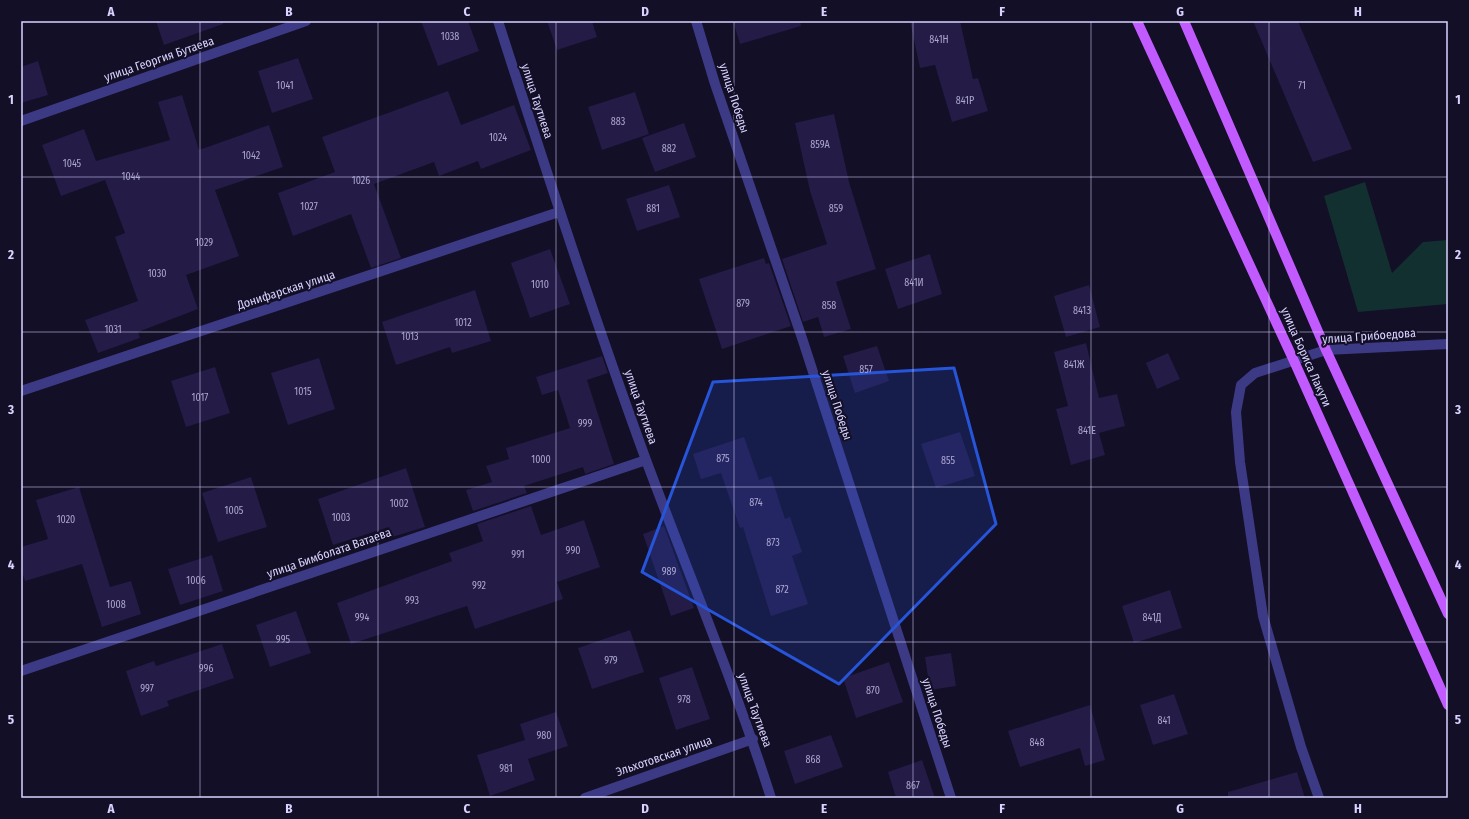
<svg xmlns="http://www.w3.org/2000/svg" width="1469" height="819" font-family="'Fira Sans Condensed',sans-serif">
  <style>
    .green { fill: #12302f }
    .building { fill: #241b47 }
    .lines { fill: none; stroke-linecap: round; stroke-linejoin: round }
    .street { stroke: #3d3a85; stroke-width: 10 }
    .primary { stroke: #c25bff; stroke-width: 10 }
    .marked { fill: #2655da; fill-opacity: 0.2; stroke: #2655da; stroke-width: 3; stroke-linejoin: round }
    .grid { fill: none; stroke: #d9d4ff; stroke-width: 1; stroke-opacity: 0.55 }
    .labels { text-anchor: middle; stroke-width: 4; stroke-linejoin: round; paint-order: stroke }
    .number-label { font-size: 10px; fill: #aca6d1 }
    .street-label { font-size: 12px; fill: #d9d4ff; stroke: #130f26 }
    .neatline { fill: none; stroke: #d9d4ff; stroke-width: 1.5 }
    .grid-label { font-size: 13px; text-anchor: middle; font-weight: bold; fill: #d9d4ff }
  </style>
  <rect width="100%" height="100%" fill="#130f26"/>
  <path class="green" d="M 1365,182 L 1392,273 L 1423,242 L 1448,240 L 1448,304 L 1358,312 L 1324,196 Z"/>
  <path class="building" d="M 156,21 L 223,21 L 223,24 L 164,45 Z
    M 421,21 L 468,21 L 479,51 L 438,66 Z
    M 547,21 L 592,21 L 597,37 L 557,50 Z
    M 733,21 L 800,21 L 801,26 L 740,44 Z
    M 910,21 L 960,21 L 973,79 L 978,78 L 988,111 L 952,122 L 935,65 L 920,68 Z
    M 1253,21 L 1298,21 L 1352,149 L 1313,162 Z
    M 298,58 L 313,99 L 272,113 L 258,71 Z
    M 38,61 L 48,95 L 21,103 L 21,67 Z
    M 448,91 L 461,125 L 514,105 L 531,150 L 481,169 L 478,161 L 439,176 L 434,162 L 374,184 L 401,258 L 371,268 L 351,214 L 293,236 L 278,193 L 335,172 L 322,137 Z
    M 635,92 L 649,134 L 602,150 L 588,107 Z
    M 182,95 L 199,150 L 269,125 L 283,167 L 215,190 L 239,256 L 186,275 L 198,309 L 138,332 L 140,338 L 98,353 L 85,320 L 138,301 L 115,237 L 125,233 L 105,180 L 61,196 L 42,145 L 84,129 L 96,161 L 170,140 L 158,102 Z
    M 834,114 L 849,182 L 876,269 L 836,282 L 851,329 L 824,337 L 818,317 L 803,322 L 782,259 L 827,244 L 810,191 L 795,123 Z
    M 684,123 L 696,157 L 655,172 L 642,138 Z
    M 669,185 L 680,217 L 637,231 L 626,199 Z
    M 550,249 L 570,304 L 530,318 L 511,263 Z
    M 930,254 L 942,294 L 898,309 L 885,269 Z
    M 764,258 L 766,264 L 769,263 L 791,326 L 722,349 L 699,279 Z
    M 1089,285 L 1100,327 L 1066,337 L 1054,296 Z
    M 475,290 L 491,341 L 452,353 L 450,347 L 396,365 L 382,322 Z
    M 1086,343 L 1099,398 L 1117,394 L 1125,426 L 1099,433 L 1105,455 L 1071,465 L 1056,409 L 1068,406 L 1054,352 Z
    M 877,346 L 889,381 L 855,393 L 843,356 Z
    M 1168,353 L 1180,379 L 1157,389 L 1146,363 Z
    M 602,356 L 608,373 L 587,380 L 614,464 L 585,474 L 583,467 L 524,486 L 527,493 L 473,511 L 466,490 L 492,482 L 486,466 L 509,459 L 506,448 L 570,428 L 558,390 L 542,395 L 536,377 Z
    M 319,358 L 335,409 L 288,425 L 271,373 Z
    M 215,367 L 230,413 L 186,427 L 171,381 Z
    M 960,432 L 975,476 L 936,488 L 921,444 Z
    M 744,437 L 759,480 L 771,476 L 785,519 L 790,517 L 802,552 L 792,556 L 808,604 L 771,616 L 743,527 L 740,528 L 721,473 L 701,479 L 693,454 Z
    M 406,468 L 425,527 L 392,537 L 389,527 L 333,545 L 318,499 Z
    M 251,477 L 267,527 L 218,542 L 202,493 Z
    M 79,487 L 110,587 L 131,581 L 141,614 L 102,627 L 82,564 L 25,581 L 21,569 L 21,547 L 48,539 L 36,500 Z
    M 531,506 L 541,535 L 584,520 L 600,567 L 557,582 L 563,599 L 475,629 L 467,606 L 351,644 L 337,603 L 452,561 L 449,553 L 483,541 L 477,524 Z
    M 664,526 L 694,608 L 671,616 L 643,534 Z
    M 212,555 L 223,591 L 180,605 L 168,569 Z
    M 1170,590 L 1182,628 L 1134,643 L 1122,606 Z
    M 296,611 L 311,653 L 270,667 L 256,625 Z
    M 630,630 L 644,672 L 592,689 L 578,648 Z
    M 222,644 L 234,678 L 167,701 L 169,706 L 141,716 L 126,671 L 154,661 L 156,666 Z
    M 951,653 L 956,686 L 930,690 L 925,657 Z
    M 889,662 L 903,702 L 856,718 L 843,678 Z
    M 692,667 L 710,719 L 676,730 L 659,678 Z
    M 1174,694 L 1188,734 L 1153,745 L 1140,705 Z
    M 1090,705 L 1105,760 L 1085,766 L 1080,748 L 1020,767 L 1008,731 Z
    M 556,712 L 568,746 L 528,759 L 535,780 L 490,796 L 477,755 L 525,740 L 520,724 Z
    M 831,735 L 843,767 L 795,784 L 784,751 Z
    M 922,760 L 935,798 L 896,798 L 888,772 Z
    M 1297,772 L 1305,798 L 1228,798 L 1228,792 Z"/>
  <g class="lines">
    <path class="street" d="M 498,21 C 545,168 593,315 646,460 C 688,573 735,684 771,798
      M 696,21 L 715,84 L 802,338 L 951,798
      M 21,121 L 306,21
      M 21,391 L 559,212
      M 21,671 L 646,460
      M 585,798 L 753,739
      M 1319,798 L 1301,747 L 1263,616 L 1240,462 L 1236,412 L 1241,385 L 1255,373 L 1326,350 L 1448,344"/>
    <path class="primary" d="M 1137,21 L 1294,361 L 1448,705
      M 1184,21 L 1326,350 L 1448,614"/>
  </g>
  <path class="marked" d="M 954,368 L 996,524 L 839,684 L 642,572 L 713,382 Z"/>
  <path class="grid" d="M 200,21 L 200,798M 378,21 L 378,798M 556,21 L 556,798M 734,21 L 734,798M 913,21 L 913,798M 1091,21 L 1091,798M 1269,21 L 1269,798M 21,177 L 1448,177M 21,332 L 1448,332M 21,487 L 1448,487M 21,642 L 1448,642"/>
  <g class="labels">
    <g class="number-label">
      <text x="450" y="40">1038</text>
      <text x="939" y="43">841Н</text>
      <text x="285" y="89">1041</text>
      <text x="1302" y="89">71</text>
      <text x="965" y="104">841Р</text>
      <text x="618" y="125">883</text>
      <text x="498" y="141">1024</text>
      <text x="820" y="148">859А</text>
      <text x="669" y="152">882</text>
      <text x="251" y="159">1042</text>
      <text x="72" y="167">1045</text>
      <text x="131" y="180">1044</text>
      <text x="361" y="184">1026</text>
      <text x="309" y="210">1027</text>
      <text x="653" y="212">881</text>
      <text x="836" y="212">859</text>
      <text x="204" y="246">1029</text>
      <text x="157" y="277">1030</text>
      <text x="914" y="286">841И</text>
      <text x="540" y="288">1010</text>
      <text x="743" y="307">879</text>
      <text x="829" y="309">858</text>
      <text x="1082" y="314">841З</text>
      <text x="463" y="326">1012</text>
      <text x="113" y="333">1031</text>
      <text x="410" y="340">1013</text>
      <text x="1074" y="368">841Ж</text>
      <text x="866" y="373">857</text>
      <text x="303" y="395">1015</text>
      <text x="200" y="401">1017</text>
      <text x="585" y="427">999</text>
      <text x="1087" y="434">841Е</text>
      <text x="723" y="462">875</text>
      <text x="541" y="463">1000</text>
      <text x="948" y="464">855</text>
      <text x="756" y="506">874</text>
      <text x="399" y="507">1002</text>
      <text x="234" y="514">1005</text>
      <text x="341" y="521">1003</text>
      <text x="66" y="523">1020</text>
      <text x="773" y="546">873</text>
      <text x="573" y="554">990</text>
      <text x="518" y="558">991</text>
      <text x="669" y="575">989</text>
      <text x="196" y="584">1006</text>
      <text x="479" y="589">992</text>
      <text x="782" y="593">872</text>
      <text x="412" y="604">993</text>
      <text x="116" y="608">1008</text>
      <text x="362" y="621">994</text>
      <text x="1152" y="621">841Д</text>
      <text x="283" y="643">995</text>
      <text x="611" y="664">979</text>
      <text x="206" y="672">996</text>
      <text x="147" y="692">997</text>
      <text x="873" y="694">870</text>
      <text x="684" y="703">978</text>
      <text x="1164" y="724">841</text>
      <text x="544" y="739">980</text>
      <text x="1037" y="746">848</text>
      <text x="813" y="763">868</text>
      <text x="506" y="772">981</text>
      <text x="913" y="789">867</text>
    </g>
    <g class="street-label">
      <text transform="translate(159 59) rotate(-19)" y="4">улица Георгия Бутаева</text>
      <text transform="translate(734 98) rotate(72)" y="4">улица Победы</text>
      <text transform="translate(537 101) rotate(72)" y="4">улица Таутиева</text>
      <text transform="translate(286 290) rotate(-18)" y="4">Донифарская улица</text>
      <text transform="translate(1369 336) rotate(-4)" y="4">улица Грибоедова</text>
      <text transform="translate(1306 357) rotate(66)" y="4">улица Бориса Лакути</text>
      <text transform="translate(837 405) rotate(72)" y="4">улица Победы</text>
      <text transform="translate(641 407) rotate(71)" y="4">улица Таутиева</text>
      <text transform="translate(329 553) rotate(-19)" y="4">улица Бимболата Ватаева</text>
      <text transform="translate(755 710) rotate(70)" y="4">улица Таутиева</text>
      <text transform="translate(937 713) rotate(72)" y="4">улица Победы</text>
      <text transform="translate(664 756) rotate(-19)" y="4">Эльхотовская улица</text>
    </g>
  </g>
  <rect width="1469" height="819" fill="none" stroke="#130f26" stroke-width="44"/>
  <rect x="22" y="22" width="1425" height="775" class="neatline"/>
  <g class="grid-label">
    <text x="111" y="16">A</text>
    <text x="289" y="16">B</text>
    <text x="467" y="16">C</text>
    <text x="645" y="16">D</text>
    <text x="824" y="16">E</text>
    <text x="1002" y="16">F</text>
    <text x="1180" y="16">G</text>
    <text x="1358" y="16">H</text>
    <text x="11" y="104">1</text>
    <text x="1458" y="104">1</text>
    <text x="11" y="259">2</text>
    <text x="1458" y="259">2</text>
    <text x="11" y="414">3</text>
    <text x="1458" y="414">3</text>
    <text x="11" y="569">4</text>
    <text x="1458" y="569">4</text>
    <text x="11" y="724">5</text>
    <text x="1458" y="724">5</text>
    <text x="111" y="813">A</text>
    <text x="289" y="813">B</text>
    <text x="467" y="813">C</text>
    <text x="645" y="813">D</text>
    <text x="824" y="813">E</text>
    <text x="1002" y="813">F</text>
    <text x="1180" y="813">G</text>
    <text x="1358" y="813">H</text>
  </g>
</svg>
